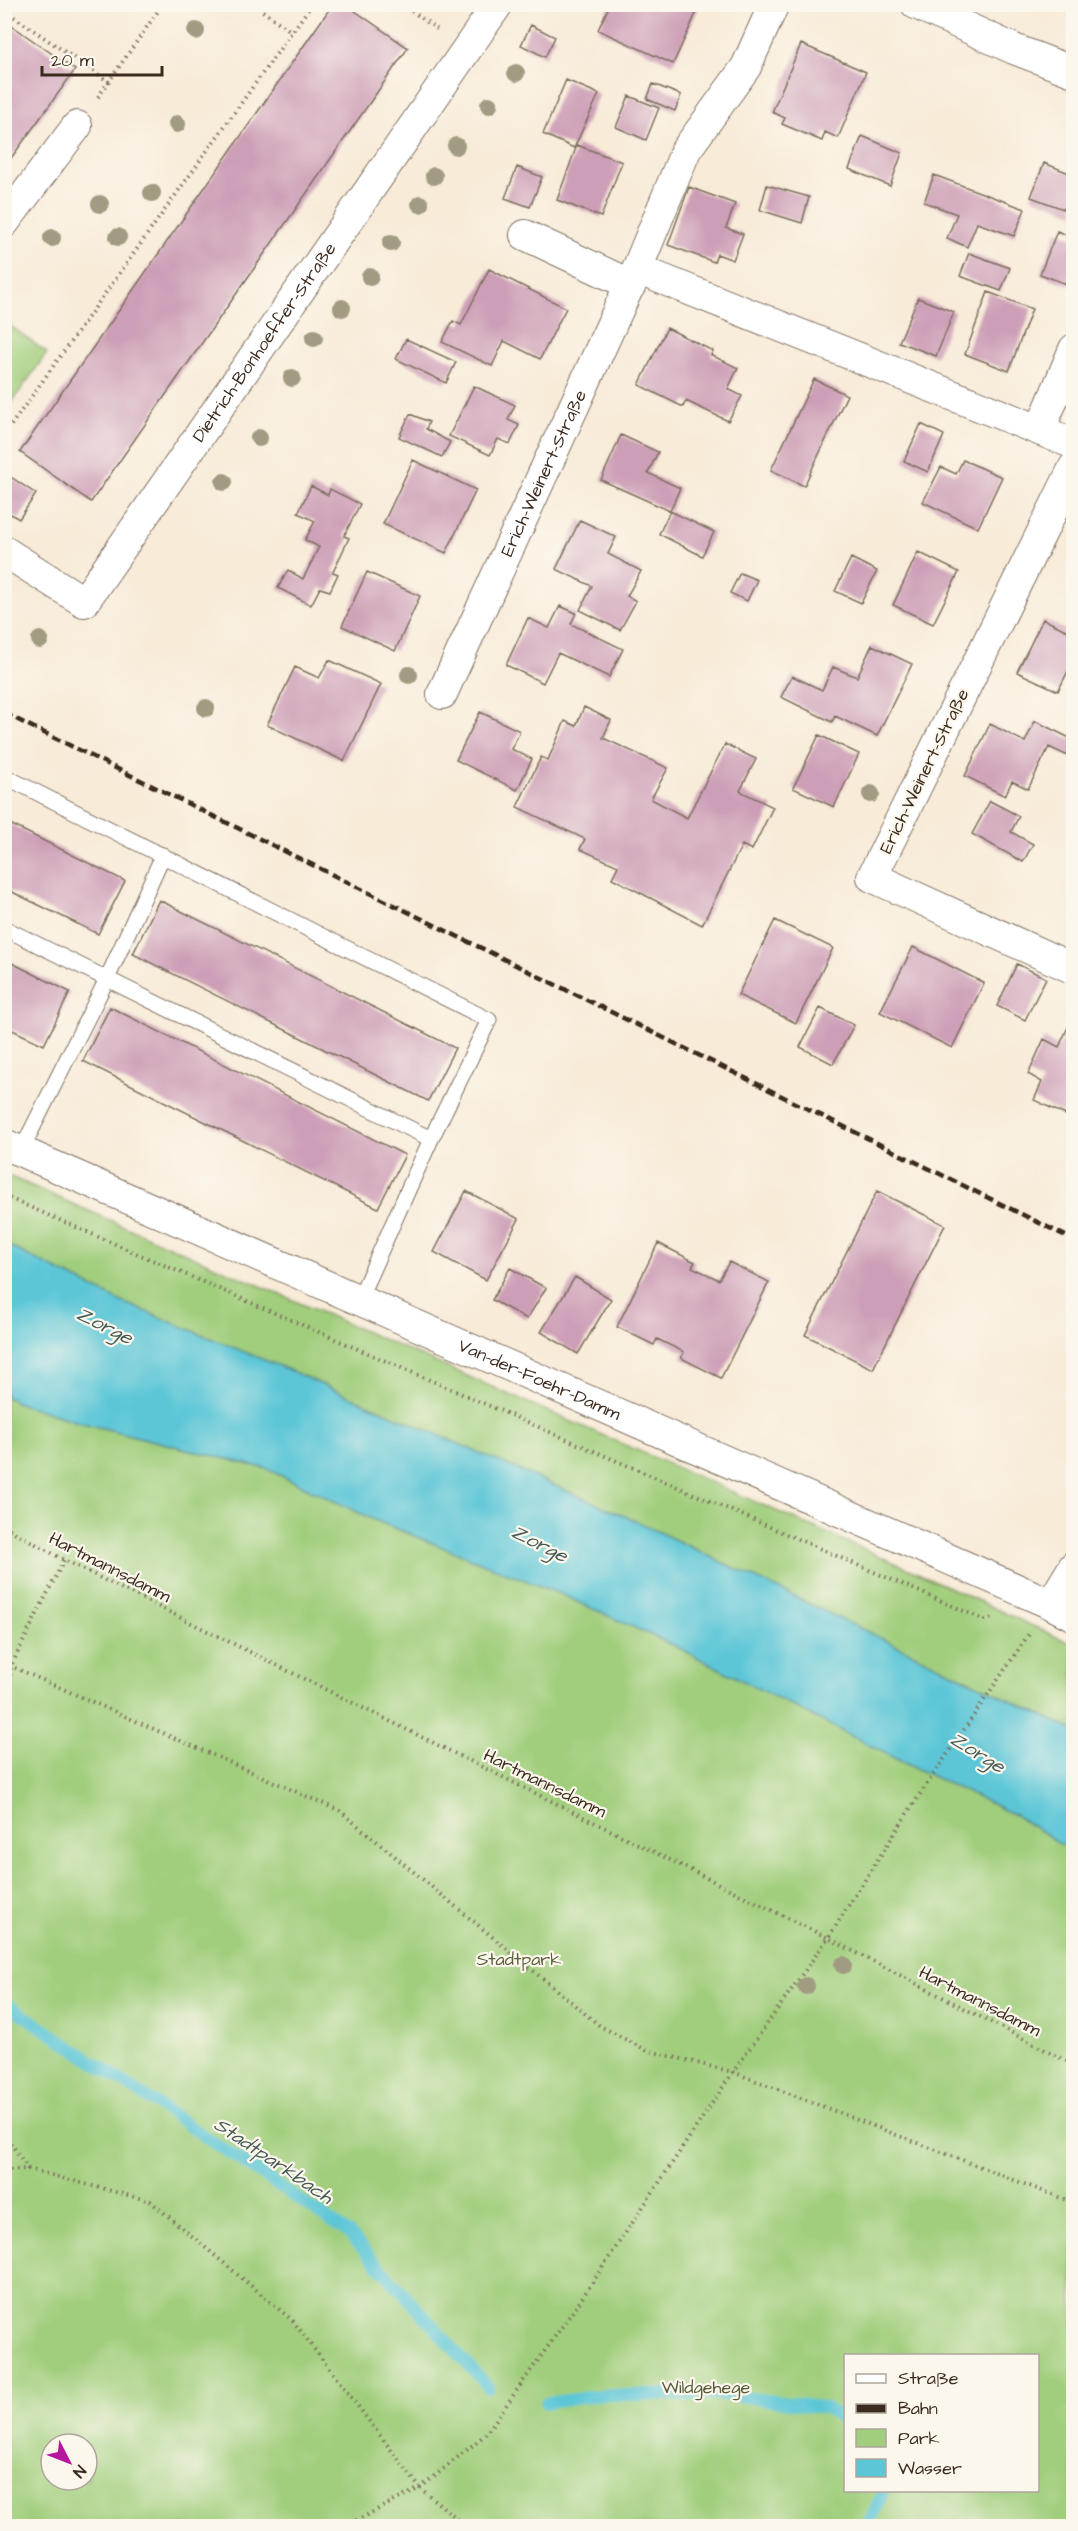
<svg xmlns="http://www.w3.org/2000/svg" width="1078" height="2531" font-family="'Architects Daughter',sans-serif">
  <style>
    .green { fill: #a0ce7c; stroke: #6e7c4d; stroke-width: 1.5; fill-rule: evenodd }
    .water { fill: #5cc6d7; stroke: #4c787a; stroke-width: 1.5 }
    .lines { fill: none; stroke-linecap: round; stroke-linejoin: round }
    .stream { stroke: #5cc6d7; stroke-width: 12 }
    .building { fill: #cd9fb7 }
    .service-casing { stroke: #7d6e5f; stroke-width: 17 }
    .minor-casing { stroke: #7d6e5f; stroke-width: 32 }
    .path { stroke: #7d6e5f; stroke-width: 4; stroke-dasharray: 1.5 4.5; stroke-linecap: butt }
    .service { stroke: #fff; stroke-width: 15 }
    .minor { stroke: #fff; stroke-width: 30 }
    .rail { stroke: #3b2a1e; stroke-width: 4.5; stroke-dasharray: 9 4.5; stroke-linecap: butt }
    .tree { fill: #a19c81 }
    .labels { text-anchor: middle; stroke-width: 4.5; stroke-linejoin: round; paint-order: stroke }
    .street-label { font-size: 18px; fill: #3b2a1e; stroke: #fbf7ec }
    .park-label { font-size: 18px; fill: #595b3a; stroke: #fbf7ec }
    .water-label { font-size: 20px; font-style: italic; fill: #455956; stroke: #fbf7ec }
  </style>
  <rect width="100%" height="100%" fill="#fbf7ec"/>
  <filter id="ink" filterUnits="userSpaceOnUse"><feTurbulence type="fractalNoise" baseFrequency=".0167" numOctaves="2"/><feDisplacementMap in="SourceGraphic" scale="12" xChannelSelector="R" yChannelSelector="G"/><feConvolveMatrix kernelMatrix="1 2 1 2 8 2 1 2 1" color-interpolation-filters="sRGB"/></filter>
  <filter id="wash" filterUnits="userSpaceOnUse"><feTurbulence type="fractalNoise" baseFrequency=".008" numOctaves="4" result="noise"/><feDisplacementMap in="SourceGraphic" scale="24" xChannelSelector="R" yChannelSelector="G"/><feGaussianBlur stdDeviation="1.35" result="paint"/><feColorMatrix in="noise" values="0 0 0 0 0 0 0 0 0 0 0 0 0 0 0 0 0 1.4 0 .05"/><feComposite in="paint" operator="in"/></filter>
  <g filter="url(#wash)">
    <rect width="100%" height="100%" fill="#f8ebd8"/>
    <path class="green" d="M 5,322 L 47,353 L 5,412 Z
      M 4,1174 L 907,1568 L 1070,1643 L 1073,1638 L 1073,2526 L 5,2526 ZM 846,2356 L 1038,2356 L 1038,2490 L 846,2490 ZM 51,2444 L 87,2444 L 87,2480 L 51,2480 Z"/>
    <path class="water" d="M 5,1244 L 120,1301 L 289,1370 L 634,1520 L 1073,1730 L 1073,1852 L 1015,1815 L 902,1762 L 679,1648 L 560,1594 L 372,1519 L 267,1469 L 78,1422 L 15,1402 L 5,1396 Z"/>
    <g class="lines">
      <path class="stream" d="M 4,2002 L 349,2233 L 489,2388
        M 546,2403 L 602,2395 L 730,2395 L 826,2408 L 846,2421
        M 868,2526 L 884,2490"/>
    </g>
    <g id="blocks">
      <path class="building" d="M 333,4 L 345,4 L 408,48 L 91,502 L 20,452 Z
        M 610,4 L 698,4 L 700,5 L 673,64 L 598,30 Z
        M 8,23 L 75,70 L 4,168 L 4,27 Z
        M 531,25 L 555,37 L 545,57 L 521,45 Z
        M 801,44 L 866,72 L 838,138 L 825,132 L 822,141 L 782,124 L 785,118 L 772,112 Z
        M 566,80 L 599,94 L 574,148 L 543,134 Z
        M 653,84 L 681,95 L 675,111 L 647,99 Z
        M 629,96 L 659,108 L 646,140 L 616,127 Z
        M 862,136 L 902,153 L 890,186 L 849,169 Z
        M 577,145 L 622,162 L 601,217 L 557,200 Z
        M 1044,163 L 1074,175 L 1074,213 L 1031,197 Z
        M 517,167 L 542,177 L 530,207 L 505,198 Z
        M 934,175 L 1025,209 L 1014,236 L 977,223 L 967,247 L 947,238 L 957,214 L 924,202 Z
        M 767,185 L 809,197 L 802,223 L 760,210 Z
        M 689,187 L 735,204 L 726,228 L 743,234 L 733,260 L 717,254 L 714,262 L 668,245 Z
        M 1057,231 L 1074,238 L 1074,287 L 1040,274 Z
        M 969,253 L 1010,268 L 1001,291 L 960,276 Z
        M 489,269 L 566,308 L 540,359 L 504,341 L 492,366 L 442,342 L 453,321 L 461,325 Z
        M 988,292 L 1032,309 L 1009,371 L 965,354 Z
        M 918,298 L 954,312 L 936,356 L 899,342 Z
        M 667,328 L 713,351 L 711,355 L 738,368 L 728,389 L 742,396 L 728,421 L 686,401 L 683,407 L 639,385 Z
        M 406,339 L 456,362 L 446,383 L 396,359 Z
        M 814,379 L 847,395 L 804,486 L 771,470 Z
        M 474,386 L 515,405 L 508,420 L 519,425 L 510,444 L 498,439 L 490,455 L 449,436 Z
        M 410,414 L 429,422 L 426,429 L 450,442 L 442,457 L 399,437 Z
        M 921,424 L 944,435 L 928,472 L 904,461 Z
        M 621,435 L 658,452 L 648,473 L 680,488 L 670,511 L 601,480 Z
        M 413,460 L 476,490 L 446,553 L 383,524 Z
        M 963,460 L 1002,477 L 978,528 L 923,502 L 941,467 L 956,474 Z
        M 8,475 L 36,494 L 19,519 L 4,510 L 4,480 Z
        M 311,486 L 328,495 L 330,489 L 360,504 L 344,536 L 349,538 L 333,572 L 338,574 L 330,591 L 320,588 L 311,605 L 278,588 L 288,570 L 303,579 L 319,547 L 305,540 L 315,521 L 298,513 Z
        M 670,511 L 714,532 L 702,556 L 659,534 Z
        M 580,520 L 616,537 L 608,554 L 641,571 L 627,596 L 636,601 L 620,630 L 580,610 L 592,586 L 556,569 Z
        M 918,552 L 959,572 L 933,624 L 893,605 Z
        M 851,558 L 877,571 L 861,603 L 835,591 Z
        M 367,572 L 420,596 L 395,651 L 342,626 Z
        M 740,573 L 757,580 L 747,601 L 730,593 Z
        M 560,606 L 576,613 L 571,624 L 623,649 L 609,677 L 558,653 L 543,683 L 506,665 L 528,618 L 549,628 Z
        M 1043,619 L 1074,634 L 1074,659 L 1058,691 L 1017,672 Z
        M 872,645 L 912,664 L 877,736 L 835,716 L 832,722 L 781,697 L 792,676 L 822,690 L 833,667 L 857,677 Z
        M 329,660 L 381,684 L 344,761 L 267,725 L 295,667 L 319,678 Z
        M 584,707 L 611,720 L 603,738 L 668,768 L 651,799 L 687,818 L 725,744 L 756,759 L 740,791 L 773,807 L 752,850 L 742,845 L 702,925 L 612,878 L 618,866 L 580,849 L 585,839 L 517,807 L 541,757 L 548,760 L 565,721 L 576,726 Z
        M 480,712 L 520,731 L 511,749 L 532,759 L 517,790 L 456,760 Z
        M 1035,721 L 1074,740 L 1074,759 L 1049,747 L 1028,789 L 1012,781 L 1005,796 L 965,776 L 990,724 L 1025,742 Z
        M 819,735 L 859,754 L 834,807 L 793,788 Z
        M 990,801 L 1019,816 L 1011,832 L 1033,844 L 1023,862 L 972,834 Z
        M 4,821 L 125,881 L 98,934 L 4,888 Z
        M 159,900 L 455,1048 L 428,1101 L 133,954 Z
        M 775,920 L 833,948 L 796,1023 L 738,995 Z
        M 913,947 L 984,983 L 952,1048 L 880,1012 Z
        M 4,959 L 70,992 L 44,1045 L 4,1026 Z
        M 1017,964 L 1046,978 L 1025,1020 L 997,1006 Z
        M 110,1007 L 405,1155 L 378,1208 L 83,1061 Z
        M 820,1008 L 854,1025 L 833,1064 L 800,1047 Z
        M 1068,1027 L 1074,1030 L 1074,1119 L 1034,1100 L 1042,1082 L 1028,1074 L 1044,1039 L 1059,1047 Z
        M 466,1191 L 519,1219 L 486,1280 L 434,1252 Z
        M 877,1191 L 945,1225 L 873,1369 L 805,1335 Z
        M 658,1243 L 695,1262 L 692,1267 L 719,1280 L 729,1262 L 769,1282 L 721,1378 L 681,1358 L 684,1352 L 657,1339 L 654,1345 L 617,1327 Z
        M 510,1268 L 546,1288 L 527,1319 L 492,1300 Z
        M 575,1277 L 611,1299 L 578,1354 L 541,1332 Z"/>
    </g>
  </g>
  <g filter="url(#ink)">
    <use href="#blocks" fill-opacity="0" stroke="#7d6e5f" stroke-width="1.5"/>
    <g class="lines">
      <g class="service-casing">
        <path id="service" d="M 4,776 L 489,1020 L 431,1139 L 359,1299
          M 4,928 L 431,1139
          M 20,1153 L 107,979 L 163,855"/>
      </g>
      <g class="minor-casing">
        <g id="minor">
          <path d="M 916,4 L 1014,49 L 1074,72"/>
          <path d="M 4,223 L 77,126"/>
          <path d="M 525,235 L 631,285"/>
          <path d="M 637,269 L 686,150 L 746,67 L 774,4"/>
          <path d="M 1040,430 L 1074,349"/>
          <path d="M 1074,467 L 872,877 L 1074,969"/>
          <path id="s1" d="M 4,551 L 84,602 L 498,4"/>
          <path id="s2" d="M 442,694 L 637,269 L 1074,444"/>
          <path id="s3" d="M 4,1144 L 1051,1604 L 1074,1616"/>
          <path d="M 1051,1604 L 1074,1566"/>
        </g>
      </g>
      <path class="path" d="M 253,4 L 292,32
        M 402,4 L 437,29
        M 4,10 L 109,82
        M 98,97 L 163,4
        M 4,435 L 312,4
        M 4,1196 L 985,1620 L 992,1618
        M 4,1526 L 64,1560 L 828,1938 L 1074,2065
        M 4,1663 L 340,1811 L 600,2026 L 646,2050 L 733,2072 L 1074,2203
        M 4,1741 L 11,1666 L 64,1560
        M 4,2133 L 28,2169
        M 4,2170 L 28,2169 L 150,2201 L 293,2321 L 420,2488 L 466,2526
        M 345,2526 L 420,2488 L 485,2435 L 576,2307 L 733,2072 L 828,1938 L 910,1809 L 1029,1634"/>
      <use href="#service" class="service"/>
      <use href="#minor" class="minor"/>
      <path class="rail" d="M 4,713 L 1074,1240"/>
    </g>
    <g class="tree">
      <circle cx="196" cy="31" r="9"/>
      <circle cx="516" cy="73" r="9"/>
      <circle cx="489" cy="105" r="9"/>
      <circle cx="177" cy="124" r="9"/>
      <circle cx="456" cy="146" r="9"/>
      <circle cx="434" cy="176" r="9"/>
      <circle cx="152" cy="193" r="9"/>
      <circle cx="100" cy="204" r="9"/>
      <circle cx="420" cy="204" r="9"/>
      <circle cx="118" cy="237" r="9"/>
      <circle cx="52" cy="238" r="9"/>
      <circle cx="391" cy="243" r="9"/>
      <circle cx="370" cy="277" r="9"/>
      <circle cx="342" cy="308" r="9"/>
      <circle cx="314" cy="338" r="9"/>
      <circle cx="292" cy="378" r="9"/>
      <circle cx="259" cy="438" r="9"/>
      <circle cx="224" cy="482" r="9"/>
      <circle cx="40" cy="640" r="9"/>
      <circle cx="409" cy="675" r="9"/>
      <circle cx="206" cy="708" r="9"/>
      <circle cx="871" cy="794" r="9"/>
      <circle cx="843" cy="1965" r="9"/>
      <circle cx="806" cy="1986" r="9"/>
    </g>
  </g>
  <g class="labels">
    <g class="street-label">
      <text dy="6" stroke="none"><textPath href="#s1" startOffset="411">Dietrich-Bonhoeffer-Straße</textPath></text>
      <text dy="6" stroke="none"><textPath href="#s2" startOffset="243">Erich-Weinert-Straße</textPath></text>
      <text transform="translate(924 771) rotate(-64)" y="6">Erich-Weinert-Straße</text>
      <text dy="6" stroke="none"><textPath href="#s3" startOffset="585">Van-der-Foehr-Damm</textPath></text>
      <text transform="translate(110 1567) rotate(27)" y="6">Hartmannsdamm</text>
      <text transform="translate(545 1783) rotate(26)" y="6">Hartmannsdamm</text>
      <text transform="translate(980 2001) rotate(27)" y="6">Hartmannsdamm</text>
    </g>
    <g class="park-label">
      <text x="519" y="1965">Stadtpark</text>
      <text x="706" y="2393">Wildgehege</text>
    </g>
    <g class="water-label">
      <text transform="translate(105 1325) rotate(27)" y="7">Zorge</text>
      <text transform="translate(540 1543) rotate(27)" y="7">Zorge</text>
      <text transform="translate(978 1752) rotate(32)" y="7">Zorge</text>
      <text transform="translate(274 2160) rotate(34)" y="7">Stadtparkbach</text>
    </g>
  </g>
  <rect width="1078" height="2531" fill="none" stroke="#fbf7ec" stroke-width="24"/>
  <rect x="844" y="2354" width="195" height="138" fill="#fbf7ec" stroke="#aea59a" stroke-width="1.5"/>
  <rect x="856" y="2374" width="30" height="9" fill="#ffffff" stroke="#aea59a" stroke-width="1.5"/>
  <text x="898" y="2384" font-size="18" fill="#3b2a1e">Straße</text>
  <rect x="856" y="2404" width="30" height="9" fill="#3b2a1e" stroke="#aea59a" stroke-width="1.5"/>
  <text x="898" y="2414" font-size="18" fill="#3b2a1e">Bahn</text>
  <rect x="856" y="2429" width="30" height="18" fill="#a0ce7c" stroke="#aea59a" stroke-width="1.5"/>
  <text x="898" y="2444" font-size="18" fill="#3b2a1e">Park</text>
  <rect x="856" y="2459" width="30" height="18" fill="#5cc6d7" stroke="#aea59a" stroke-width="1.5"/>
  <text x="898" y="2474" font-size="18" fill="#3b2a1e">Wasser</text>
  <g transform="translate(69 2462) rotate(132)"><circle r="28" fill="#fbf7ec" stroke="#aea59a" stroke-width="1.5"/>
  <path d="M0-4.5L10 22L0 15L-10 22Z" fill="#b5179e"/>
  <text y="-9" font-size="16" font-weight="bold" text-anchor="middle" fill="#3b2a1e">N</text>
  </g>
  <path d="M42 66v9h120v-9" fill="none" stroke="#3b2a1e" stroke-width="3"/>
  <text x="51" y="66" font-size="18" fill="#3b2a1e" stroke="#fbf7ec" stroke-width="4.5" paint-order="stroke">20 m</text>
</svg>
